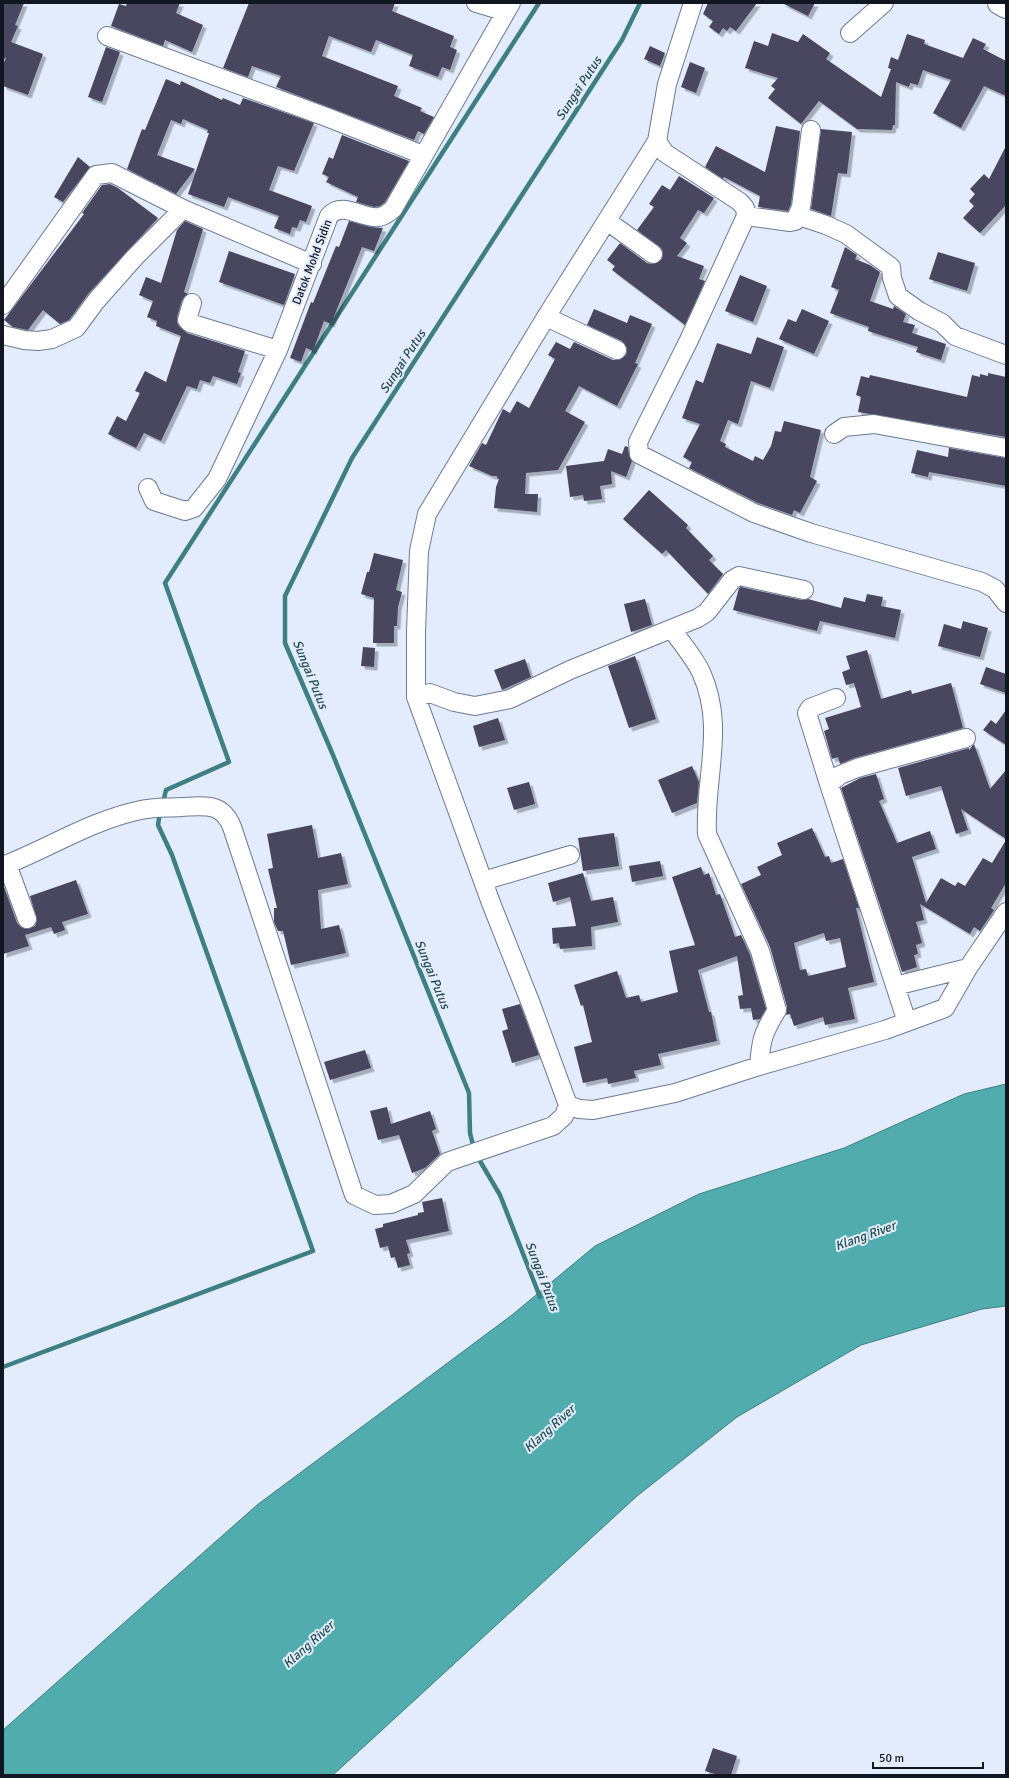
<svg xmlns="http://www.w3.org/2000/svg" width="1009" height="1778" font-family="Signika,sans-serif">
  <style>
    .water { fill: #51acae; stroke: #3e7f83 }
    .lines { fill: none; stroke-linecap: round; stroke-linejoin: round }
    .stream { stroke: #3e7f83; stroke-width: 4.5 }
    .building { fill: #49465f; fill-rule: evenodd; filter: url(#shadow) }
    .minor-casing { stroke: #6b7b93; stroke-width: 20 }
    .major-casing { stroke: #6b7b93; stroke-width: 24 }
    .minor { stroke: #fff; stroke-width: 18 }
    .major { stroke: #fff; stroke-width: 22 }
    .labels { text-anchor: middle; stroke-width: 4; stroke-linejoin: round; paint-order: stroke }
    .street-label { font-size: 12px; fill: #111720; stroke: #e2ecfd }
    .water-label { font-size: 13px; font-style: italic; fill: #264f50; stroke: #e2ecfd }
  </style>
  <defs>
    <filter id="shadow"><feDropShadow dx="3.5" dy="3.5" stdDeviation="0" flood-color="#0004"/></filter>
  </defs>
  <rect width="100%" height="100%" fill="#e2ecfd"/>
  <path class="water" d="M 1006,1084 L 1006,1306 L 982,1309 L 861,1345 L 737,1417 L 637,1496 L 333,1775 L 3,1775 L 3,1730 L 257,1505 L 512,1315 L 595,1246 L 699,1194 L 844,1148 L 964,1094 Z"/>
  <g class="lines">
    <path class="stream" d="M 163,803 L 166,790 L 229,762 L 165,583 L 539,3
      M 474,1149 L 470,1133 L 469,1093 L 333,755 L 285,643 L 285,596 L 352,458 L 622,40 L 640,3
      M 477,1156 L 500,1195 L 540,1297
      M 3,1367 L 313,1251 L 172,855 L 158,825 L 160,812"/>
  </g>
  <path class="building" d="M 3,3 L 24,3 L 15,25 L 18,26 L 11,42 L 43,54 L 28,95 L 3,86 L 3,65 L 6,57 L 3,61 Z
    M 127,3 L 180,3 L 176,13 L 203,25 L 192,52 L 165,40 L 163,46 L 111,26 L 119,4 L 126,6 Z
    M 249,3 L 395,3 L 392,11 L 454,36 L 450,47 L 457,50 L 450,70 L 442,67 L 438,77 L 409,66 L 413,55 L 376,40 L 371,52 L 329,36 L 322,56 L 398,86 L 394,96 L 422,108 L 420,111 L 434,117 L 424,134 L 418,131 L 414,140 L 276,87 L 281,76 L 252,66 L 248,77 L 223,68 Z
    M 708,3 L 757,3 L 736,31 L 730,27 L 727,31 L 723,28 L 719,34 L 709,27 L 713,21 L 703,14 Z
    M 782,3 L 815,3 L 808,16 Z
    M 772,33 L 798,42 L 803,34 L 830,53 L 826,59 L 881,97 L 891,69 L 888,68 L 891,57 L 898,60 L 907,34 L 925,40 L 924,44 L 963,58 L 973,38 L 986,44 L 983,49 L 1006,61 L 1006,96 L 984,86 L 961,128 L 933,113 L 951,80 L 923,70 L 918,85 L 910,83 L 909,87 L 896,82 L 895,125 L 893,125 L 892,130 L 857,129 L 819,101 L 801,124 L 768,98 L 775,89 L 771,86 L 778,78 L 745,68 L 754,41 L 768,46 Z
    M 650,46 L 665,53 L 660,66 L 644,59 Z
    M 106,47 L 120,52 L 102,102 L 88,97 Z
    M 690,62 L 705,68 L 696,93 L 681,87 Z
    M 166,79 L 180,85 L 181,81 L 222,100 L 223,98 L 240,105 L 243,98 L 314,123 L 294,171 L 278,166 L 269,190 L 312,206 L 306,222 L 300,220 L 297,228 L 292,227 L 290,234 L 274,228 L 279,216 L 228,197 L 224,207 L 188,194 L 209,133 L 207,133 L 208,130 L 183,119 L 181,124 L 171,120 L 157,155 L 195,169 L 176,194 L 127,169 L 142,129 L 145,130 Z
    M 776,126 L 800,131 L 791,204 L 788,211 L 758,207 L 760,196 L 724,177 L 723,179 L 705,167 L 716,146 L 765,172 Z
    M 821,129 L 852,132 L 847,174 L 838,173 L 831,216 L 811,209 Z
    M 342,135 L 409,161 L 385,202 L 380,206 L 374,207 L 356,202 L 358,197 L 326,182 L 329,177 L 322,174 L 329,157 L 333,159 Z
    M 1006,146 L 1006,205 L 980,233 L 963,218 L 974,206 L 969,201 L 975,194 L 970,189 L 984,174 L 989,179 Z
    M 78,157 L 90,167 L 63,202 L 54,197 Z
    M 679,176 L 714,198 L 704,213 L 698,210 L 680,238 L 687,243 L 677,256 L 704,266 L 699,279 L 705,281 L 685,325 L 612,270 L 615,266 L 607,260 L 620,243 L 647,263 L 652,264 L 661,260 L 663,255 L 662,249 L 637,230 L 654,207 L 649,204 L 662,185 L 670,190 Z
    M 110,184 L 118,188 L 158,218 L 88,294 L 69,320 L 60,324 L 43,310 L 28,330 L 13,327 L 4,320 L 84,214 L 82,213 L 102,185 Z
    M 185,221 L 203,229 L 184,292 L 188,294 L 182,300 L 177,317 L 177,323 L 180,327 L 187,333 L 245,351 L 238,372 L 241,373 L 237,384 L 213,376 L 210,383 L 200,380 L 197,389 L 187,386 L 161,441 L 144,433 L 136,448 L 108,434 L 117,416 L 126,421 L 140,393 L 135,391 L 145,371 L 166,382 L 181,336 L 156,326 L 157,321 L 147,317 L 153,301 L 139,295 L 146,277 L 161,283 L 177,230 Z
    M 349,221 L 371,227 L 383,228 L 374,251 L 362,247 L 331,324 L 324,321 L 313,351 L 306,348 L 301,362 L 290,358 L 311,302 L 313,303 L 336,246 L 339,247 Z
    M 845,247 L 857,255 L 855,259 L 870,265 L 880,272 L 870,301 L 893,309 L 894,306 L 906,314 L 903,322 L 915,325 L 912,333 L 946,344 L 941,360 L 916,352 L 918,347 L 868,331 L 869,327 L 830,313 L 839,290 L 831,287 Z
    M 229,251 L 295,274 L 284,305 L 219,282 Z
    M 938,252 L 975,263 L 967,291 L 929,279 Z
    M 740,275 L 767,286 L 753,322 L 725,311 Z
    M 594,309 L 627,323 L 630,315 L 652,324 L 635,363 L 638,364 L 617,406 L 579,386 L 565,411 L 585,422 L 558,470 L 526,473 L 525,494 L 538,494 L 537,512 L 494,508 L 496,487 L 499,479 L 497,478 L 497,476 L 492,476 L 469,466 L 482,443 L 486,445 L 503,409 L 510,413 L 517,401 L 529,408 L 555,359 L 548,355 L 556,342 L 570,349 L 574,342 L 613,360 L 618,360 L 626,355 L 627,349 L 622,341 L 587,325 Z
    M 802,309 L 829,321 L 814,354 L 779,339 L 788,319 L 796,322 Z
    M 757,337 L 784,347 L 770,388 L 751,381 L 738,424 L 728,420 L 720,441 L 726,444 L 725,447 L 753,461 L 755,456 L 763,460 L 771,446 L 775,431 L 781,432 L 784,421 L 821,430 L 810,477 L 817,481 L 800,513 L 794,510 L 792,515 L 758,503 L 689,468 L 692,462 L 683,457 L 700,424 L 682,418 L 696,380 L 703,383 L 717,343 L 751,354 Z
    M 988,373 L 1006,377 L 1006,437 L 858,412 L 861,397 L 856,395 L 861,376 L 869,378 L 870,375 L 967,397 L 972,375 L 980,377 L 980,374 L 988,376 Z
    M 625,446 L 628,447 L 629,455 L 632,461 L 626,477 L 611,471 L 612,484 L 600,486 L 602,499 L 584,501 L 583,495 L 570,497 L 566,466 L 604,461 L 608,449 L 622,454 Z
    M 949,448 L 1006,458 L 1006,486 L 929,472 L 928,477 L 911,473 L 917,450 L 948,457 Z
    M 649,490 L 688,525 L 686,528 L 713,556 L 709,560 L 723,574 L 708,594 L 666,550 L 662,554 L 623,519 Z
    M 374,553 L 403,560 L 396,590 L 402,592 L 398,607 L 397,626 L 394,626 L 394,643 L 373,643 L 374,598 L 361,594 L 367,572 L 369,572 Z
    M 741,587 L 802,600 L 808,599 L 841,608 L 844,597 L 865,602 L 867,594 L 883,597 L 881,606 L 901,610 L 895,638 L 820,621 L 817,631 L 733,610 L 739,588 Z
    M 645,599 L 652,625 L 631,632 L 624,604 Z
    M 963,621 L 988,628 L 980,657 L 938,646 L 944,624 L 961,629 Z
    M 363,647 L 375,648 L 374,667 L 361,666 Z
    M 867,650 L 881,699 L 911,690 L 912,694 L 951,683 L 963,728 L 854,758 L 840,764 L 838,757 L 832,759 L 824,731 L 829,729 L 825,718 L 861,707 L 854,683 L 846,685 L 842,672 L 850,669 L 846,656 Z
    M 635,656 L 656,719 L 629,728 L 608,666 Z
    M 525,659 L 531,677 L 502,690 L 494,670 Z
    M 986,667 L 1006,674 L 1006,693 L 980,684 Z
    M 1006,710 L 1006,745 L 983,730 L 991,720 L 996,724 Z
    M 498,718 L 505,740 L 479,747 L 473,726 Z
    M 974,744 L 990,789 L 1006,770 L 1006,839 L 961,809 L 968,830 L 956,834 L 941,786 L 906,796 L 898,768 L 969,748 L 969,750 Z
    M 692,766 L 699,782 L 697,803 L 672,813 L 658,780 Z
    M 876,774 L 884,799 L 879,801 L 897,843 L 930,831 L 936,849 L 912,857 L 926,903 L 941,878 L 955,886 L 958,882 L 965,886 L 983,858 L 992,863 L 1006,840 L 1006,883 L 991,908 L 994,910 L 980,931 L 974,927 L 970,934 L 920,904 L 924,920 L 916,922 L 922,943 L 916,945 L 918,954 L 914,955 L 917,967 L 902,972 L 841,788 L 860,778 Z
    M 529,782 L 535,804 L 514,810 L 507,788 Z
    M 312,825 L 318,858 L 341,853 L 348,884 L 318,890 L 321,929 L 339,925 L 346,953 L 291,965 L 283,931 L 278,931 L 274,922 L 274,908 L 277,908 L 268,869 L 273,868 L 267,834 Z
    M 812,828 L 825,857 L 829,856 L 831,863 L 843,859 L 859,908 L 856,908 L 874,982 L 848,988 L 855,1019 L 825,1025 L 823,1017 L 794,1026 L 790,1014 L 786,1015 L 787,1007 L 770,947 L 741,884 L 761,875 L 757,867 L 782,855 L 777,843 ZM 824,933 L 826,941 L 840,938 L 846,967 L 808,976 L 806,969 L 800,970 L 794,943 Z
    M 614,833 L 619,866 L 583,871 L 578,838 Z
    M 660,861 L 663,876 L 632,882 L 629,866 Z
    M 701,867 L 704,875 L 709,873 L 716,895 L 720,894 L 735,937 L 741,935 L 750,955 L 766,1009 L 760,1019 L 753,1020 L 751,1008 L 740,1009 L 738,996 L 743,995 L 737,956 L 698,970 L 709,1012 L 711,1012 L 717,1041 L 658,1054 L 661,1065 L 634,1071 L 636,1078 L 608,1084 L 607,1078 L 583,1083 L 574,1047 L 592,1042 L 583,1005 L 581,1006 L 574,985 L 617,971 L 626,998 L 639,995 L 641,1002 L 678,992 L 669,951 L 695,945 L 672,877 Z
    M 583,873 L 591,901 L 613,897 L 618,922 L 591,927 L 592,946 L 560,949 L 559,943 L 553,944 L 552,928 L 576,926 L 570,897 L 553,902 L 548,883 Z
    M 76,880 L 88,914 L 62,922 L 65,930 L 54,934 L 51,927 L 25,935 L 29,946 L 3,954 L 3,884 L 17,923 L 21,927 L 26,929 L 35,926 L 37,920 L 30,896 Z
    M 520,1004 L 539,1055 L 512,1063 L 502,1031 L 508,1029 L 502,1009 Z
    M 365,1050 L 371,1068 L 330,1080 L 324,1062 Z
    M 387,1107 L 391,1124 L 430,1111 L 436,1129 L 432,1131 L 440,1154 L 425,1168 L 412,1173 L 399,1135 L 378,1140 L 370,1111 Z
    M 442,1198 L 449,1231 L 406,1240 L 410,1253 L 407,1254 L 410,1265 L 398,1268 L 395,1257 L 391,1258 L 388,1246 L 380,1248 L 375,1229 L 383,1227 L 383,1224 L 418,1215 L 418,1213 L 424,1212 L 422,1202 Z
    M 713,1748 L 737,1756 L 731,1775 L 718,1775 L 705,1771 Z"/>
  <g class="lines">
    <g class="minor-casing">
      <path id="minor" d="M 476,3 L 506,12
        M 693,3 L 667,84 L 657,141 L 546,317 L 427,514 L 419,551 L 416,631 L 416,697 L 491,903 L 531,1004 L 568,1105 L 579,1109 L 593,1110 L 675,1093 L 759,1066 L 885,1030 L 945,1008 L 968,968 L 1006,912
        M 850,33 L 884,3
        M 107,36 L 329,118 L 423,155
        M 657,141 L 665,153 L 740,202 L 745,208 L 746,216 L 689,340 L 638,442 L 639,454 L 754,513 L 811,533 L 982,582 L 995,589 L 1006,603
        M 746,216 L 790,222 L 795,221 L 801,207 L 811,130
        M 799,216 L 826,225 L 846,234 L 891,267 L 892,278 L 898,296 L 919,311 L 942,323 L 955,336 L 1006,355
        M 607,221 L 653,254
        M 192,303 L 187,320 L 190,323 L 278,350
        M 3,305 L 96,175 L 112,173 L 183,209 L 312,264
        M 546,317 L 617,350
        M 3,335 L 24,340 L 38,341 L 52,339 L 76,328 L 96,301 L 135,257 L 183,209
        M 834,434 L 844,427 L 874,424 L 1006,448
        M 148,488 L 154,501 L 185,511 L 194,508 L 217,479 L 278,350 L 329,216 C 343,200 363,220 379,217 C 385,216 389,212 393,209 L 511,3
        M 672,629 C 681,643 694,657 701,672 C 726,727 704,777 707,834 L 760,951 L 777,1010 C 763,1033 761,1039 759,1066
        M 416,697 L 430,693 L 454,702 L 475,706 L 510,699 L 570,670 L 698,618 L 707,612 L 732,580 L 739,576 L 804,590
        M 829,784 L 807,713 L 810,708 L 836,698
        M 7,864 L 27,919
        M 3,866 C 49,848 92,820 141,810 C 154,807 168,808 181,807 C 205,806 222,802 232,827 L 354,1195 L 375,1205 L 391,1204 L 414,1194 L 447,1162 L 553,1126 L 564,1116 L 568,1105
        M 483,881 L 570,855
        M 895,986 L 968,968
        M 907,1022 L 829,784 L 840,775 L 857,768 L 966,738"/>
    </g>
    <g class="major-casing">
      <path id="major" d="M 999,3 L 1006,7"/>
    </g>
    <use href="#minor" class="minor"/>
    <use href="#major" class="major"/>
  </g>
  <g class="labels">
    <g class="street-label">
      <text transform="translate(312 262) rotate(-69)" y="4">Datok Mohd Sidin</text>
    </g>
    <g class="water-label">
      <text transform="translate(578 88) rotate(-57)" y="5">Sungai Putus</text>
      <text transform="translate(402 361) rotate(-57)" y="5">Sungai Putus</text>
      <text transform="translate(311 674) rotate(68)" y="5">Sungai Putus</text>
      <text transform="translate(433 974) rotate(68)" y="5">Sungai Putus</text>
      <text transform="translate(865 1235) rotate(-20)" y="5">Klang River</text>
      <text transform="translate(543 1276) rotate(69)" y="5">Sungai Putus</text>
      <text transform="translate(549 1428) rotate(-42)" y="5">Klang River</text>
      <text transform="translate(308 1644) rotate(-42)" y="5">Klang River</text>
    </g>
  </g>
  <rect width="1009" height="1778" fill="none" stroke="#111720" stroke-width="8"/>
  <path d="M873 1762v6h110v-6" fill="none" stroke="#111720" stroke-width="2"/>
  <text x="879" y="1762" font-size="12" fill="#111720" stroke="#e2ecfd" stroke-width="3" paint-order="stroke">50 m</text>
</svg>
